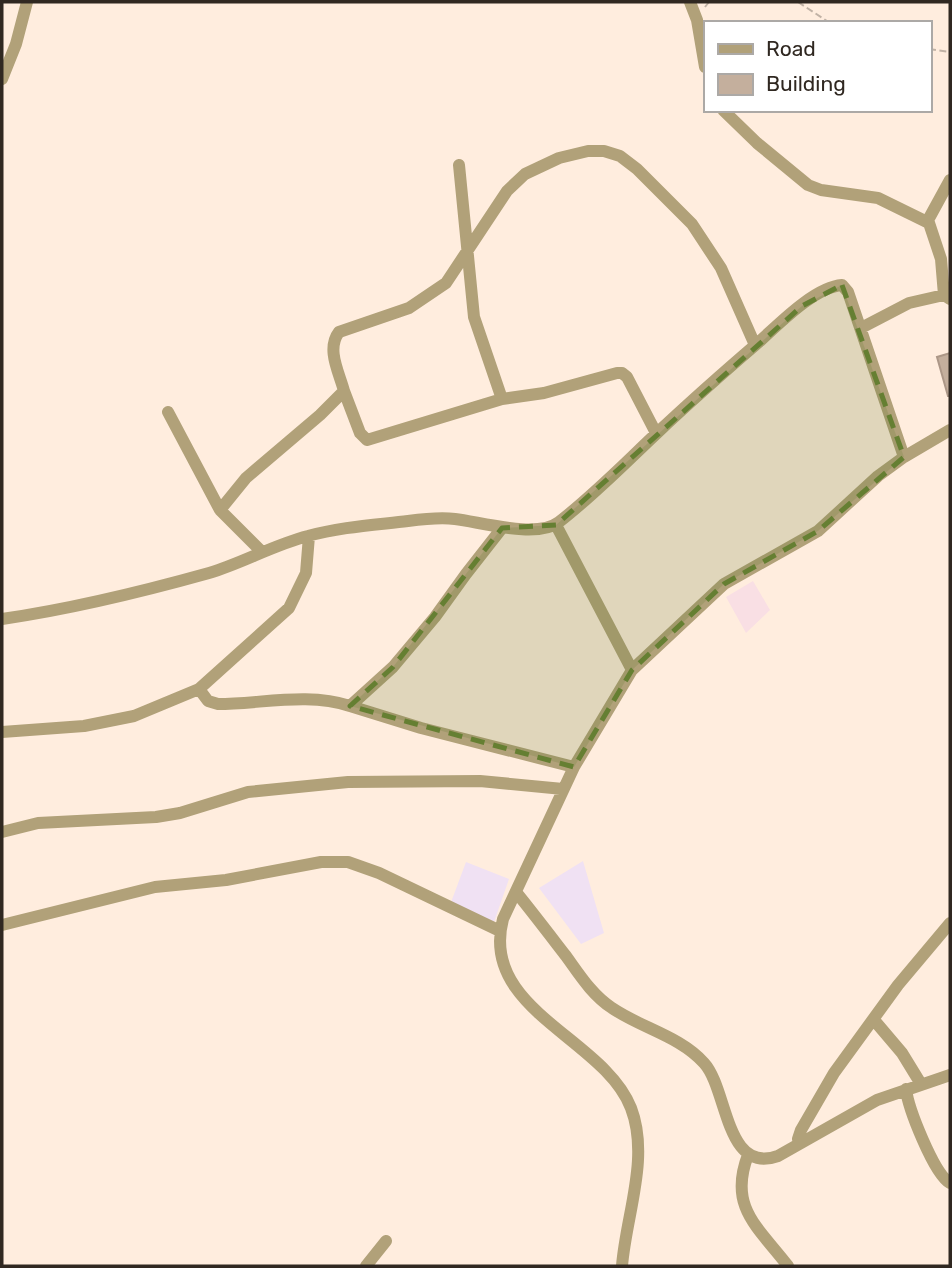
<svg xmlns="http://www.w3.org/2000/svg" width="952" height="1268" font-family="Rubik,sans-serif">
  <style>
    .commercial { fill: #f0e1f3 }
    .medical { fill: #f9dfe4 }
    .building { fill: #c4af9d; stroke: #ac9787; stroke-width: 2 }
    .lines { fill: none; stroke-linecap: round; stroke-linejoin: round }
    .path { stroke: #c1b2a5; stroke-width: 2; stroke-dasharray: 7 3.5; stroke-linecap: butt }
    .minor { stroke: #b1a179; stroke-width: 12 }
    .marked { fill: #657f32; fill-opacity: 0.2; stroke: #657f32; stroke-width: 5; stroke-dasharray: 14 9; stroke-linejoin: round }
  </style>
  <rect width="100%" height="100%" fill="#ffedde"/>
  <path class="commercial" d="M 583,861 L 604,933 L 581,944 L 539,888 Z
    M 466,862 L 509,879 L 493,925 L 450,905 Z"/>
  <path class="medical" d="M 753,581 L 770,610 L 746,633 L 726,597 Z"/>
  <path class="building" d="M 950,353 L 950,396 L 948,396 L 937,357 Z"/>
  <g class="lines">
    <path class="path" d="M 798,2 L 830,23
      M 705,7 L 709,2
      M 929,49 L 950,52"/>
    <path class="minor" d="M 690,2 L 697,20 L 705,67
      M 2,79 L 16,44 L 27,2
      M 723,110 L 757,143 L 808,185 L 821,190 L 878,198 L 929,223 L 941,259 L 944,295
      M 459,165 L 474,317 L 502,399 L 544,393 L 617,373 L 622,373 L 627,377 L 656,433
      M 927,222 L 950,180
      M 861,328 L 909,303 L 944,295 L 950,299
      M 344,391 L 360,433 L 367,440 L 502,399
      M 168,412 L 220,510
      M 556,525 L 632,670
      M 502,528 L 466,574 L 435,617 L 393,667 L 350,706 L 421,728 L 574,767
      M 309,536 L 306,573 L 289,608 L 199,689 L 208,701 L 218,704 C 261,704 308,692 350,706
      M 261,551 L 220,510 L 246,478 L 320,415 L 344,391 C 339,372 326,349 339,332 L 409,308 L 446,283 L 507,191 L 525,174 L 559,158 L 588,151 L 604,151 L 620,156 L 637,169 L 692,224 L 721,268 L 755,345
      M 2,619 C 71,609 141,592 209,573 C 243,563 273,545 308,536 C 340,527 374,525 408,521 C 423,519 440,517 455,519 C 481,522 537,539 559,522 C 594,495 625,463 657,433 C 691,401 725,371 760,341 C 780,323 815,287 842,285 L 848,292 L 904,457
      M 2,732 L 84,726 L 134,716 L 199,689
      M 2,832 L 38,823 L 156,817 L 180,813 L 248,792 L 348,782 L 480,781 L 563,789
      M 516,892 C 533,913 549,934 566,956 C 579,974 592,995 612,1008 C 641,1028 680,1036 704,1063 C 728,1089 725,1175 778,1156 L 877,1100 L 950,1075
      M 2,925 L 155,887 L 226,880 L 321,862 L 348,862 L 379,873 L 500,931
      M 874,1020 L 902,1053 L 921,1084
      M 906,1089 C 908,1108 934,1174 950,1183
      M 800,1142 L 798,1139 L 801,1130 L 834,1073 L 898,985 L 950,923
      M 748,1155 C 728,1207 758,1227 788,1266
      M 366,1266 L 386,1241
      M 622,1266 C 626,1215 650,1158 631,1108 C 604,1038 479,1010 503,919 L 574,767 L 632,670 L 724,584 L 818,531 L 878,476 L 904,457 L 950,430"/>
  </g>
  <path class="marked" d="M 842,285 L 904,457 L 818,531 L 724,584 L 632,670 L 574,767 L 350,706 L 393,667 L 502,528 L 556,525 L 802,306 Z"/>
  <rect width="952" height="1268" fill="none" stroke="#302821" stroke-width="7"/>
  <rect x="704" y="21" width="228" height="91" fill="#ffffff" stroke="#aca9a6" stroke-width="2"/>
  <rect x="718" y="44" width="35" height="10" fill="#b1a179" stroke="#aca9a6" stroke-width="2"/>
  <text x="766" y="56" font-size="21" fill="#302821">Road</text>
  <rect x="718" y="74" width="35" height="21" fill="#c4af9d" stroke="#aca9a6" stroke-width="2"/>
  <text x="766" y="91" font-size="21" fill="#302821">Building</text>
</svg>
